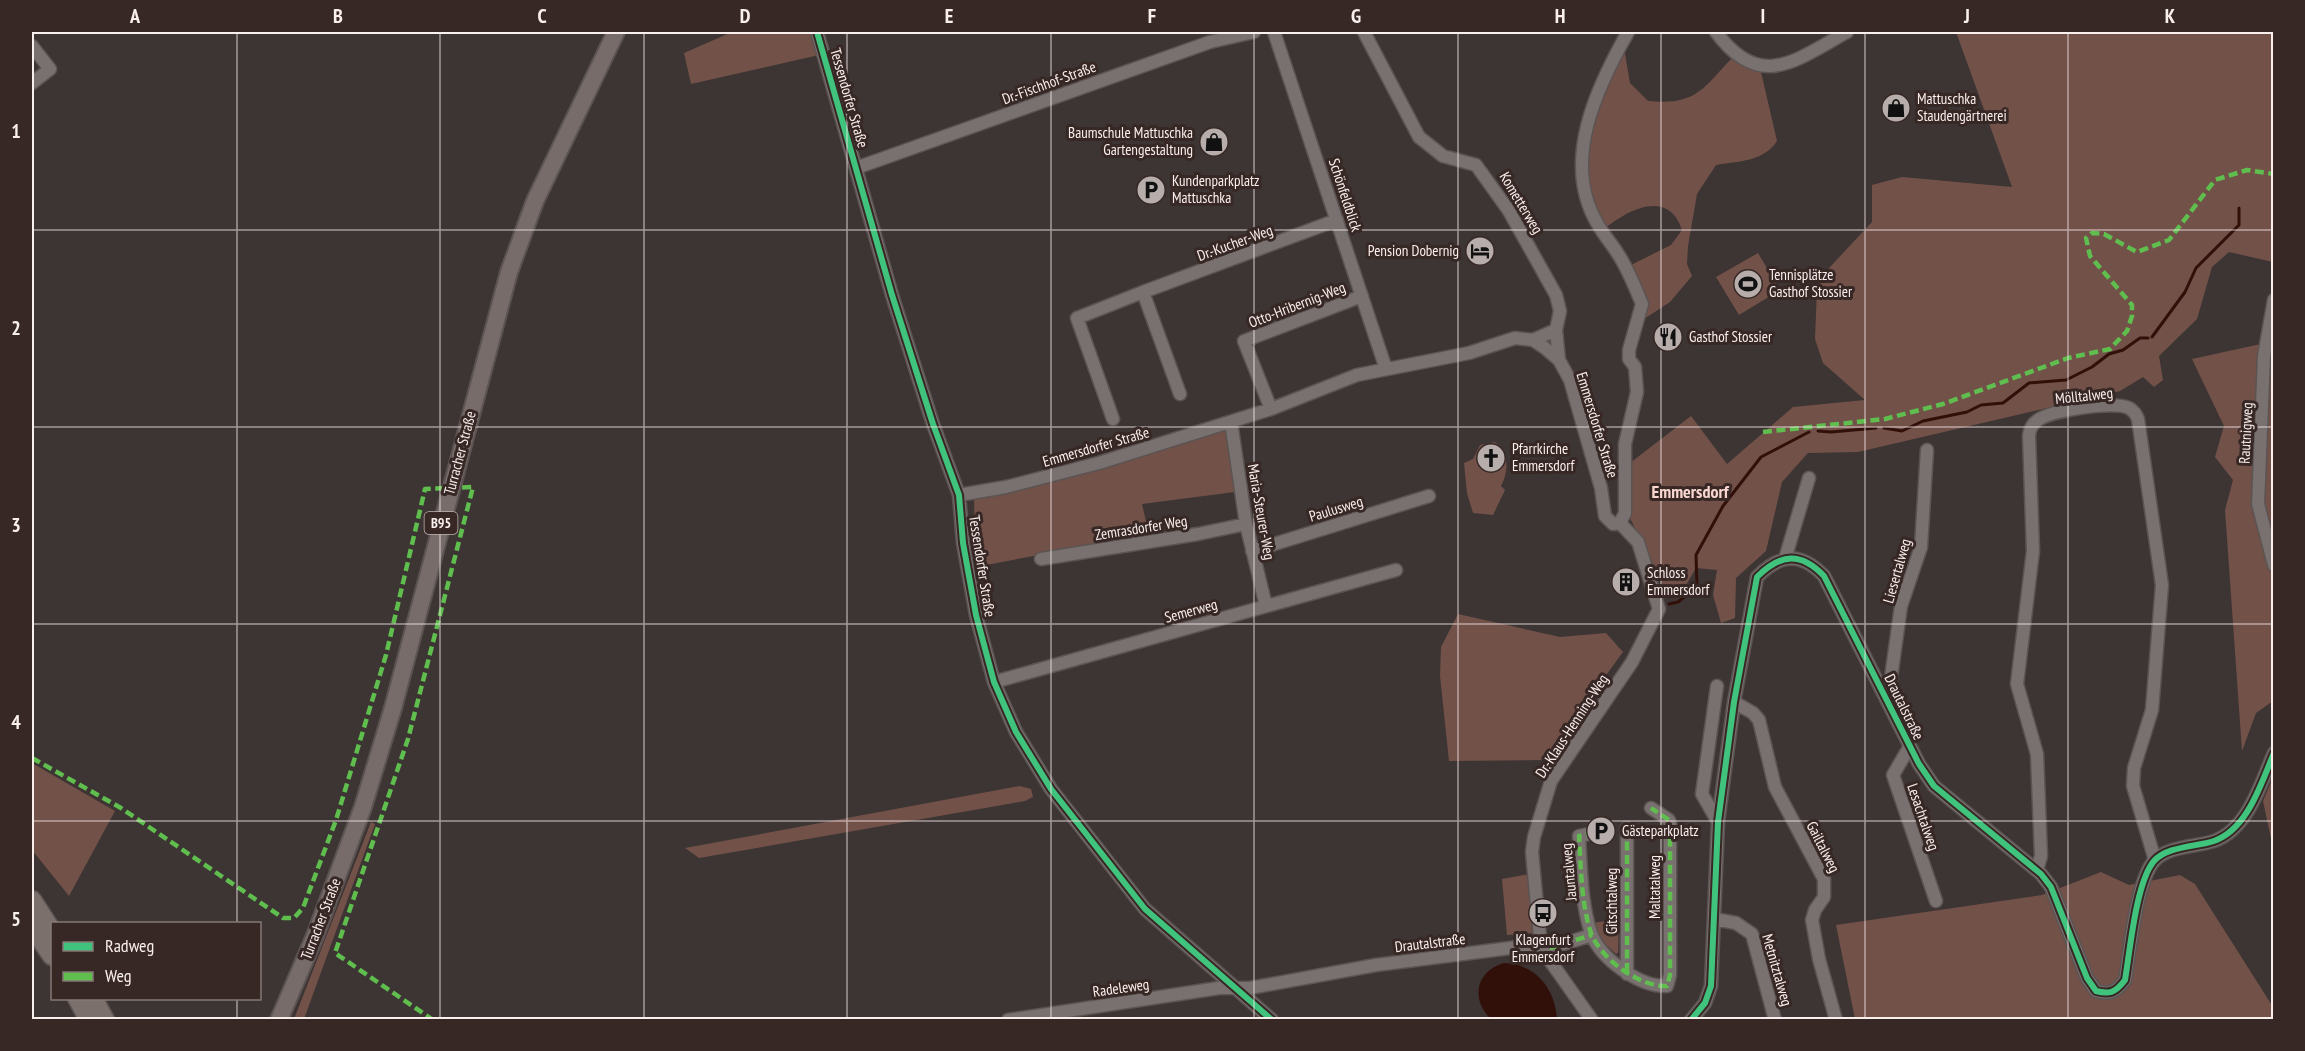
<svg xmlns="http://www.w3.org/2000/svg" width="2305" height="1051" font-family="'PT Sans Narrow',sans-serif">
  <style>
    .green { fill: #725149 }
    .water { fill: #32100a }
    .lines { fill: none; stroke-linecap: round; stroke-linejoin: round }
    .stream { stroke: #32100a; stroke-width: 3 }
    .minor-casing { stroke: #5b5453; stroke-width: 15 }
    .major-casing { stroke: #5b5453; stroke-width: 20 }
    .highway-casing { stroke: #5b5453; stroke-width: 21 }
    .minor { stroke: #78716f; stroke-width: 12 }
    .major { stroke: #776c6a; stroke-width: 16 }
    .highway { stroke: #7c706d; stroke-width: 18 }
    .quiet { stroke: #5fbe4e; stroke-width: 4.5; stroke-dasharray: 9 4.5; stroke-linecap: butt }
    .cycleway-casing { stroke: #372825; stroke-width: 10 }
    .cycleway { stroke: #40c37c; stroke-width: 6 }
    .grid { fill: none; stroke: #f9efed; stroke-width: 1.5; stroke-opacity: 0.55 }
    .labels { text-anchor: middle; stroke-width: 6; stroke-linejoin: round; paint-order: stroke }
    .shield { fill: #372825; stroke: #bfb3b1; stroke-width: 1.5 }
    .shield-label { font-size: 14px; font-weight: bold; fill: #f9efed }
    .street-label { font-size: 15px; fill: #f9efed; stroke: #372825 }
    .poi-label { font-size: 15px; fill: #f9efed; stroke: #372825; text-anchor: start }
    .quarter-label { font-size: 18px; font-weight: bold; fill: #f9d7d0; stroke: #372825 }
    .neatline { fill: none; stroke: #f9efed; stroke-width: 2 }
    .grid-label { font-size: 20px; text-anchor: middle; font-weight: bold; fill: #f9efed }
  </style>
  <rect width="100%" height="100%" fill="#3d3533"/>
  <path class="green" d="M 732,32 L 812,32 L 819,55 L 691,84 L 684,53 Z
    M 1956,32 L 2273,32 L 2273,262 L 2229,252 L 2212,267 L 2197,319 L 2159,356 L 2163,380 L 2154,387 L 2143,377 L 2120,391 L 1858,452 L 1808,453 L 1782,482 L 1766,551 L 1736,578 L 1735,618 L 1721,623 L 1713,595 L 1717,570 L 1696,568 L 1679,597 L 1668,595 L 1629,516 L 1630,463 L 1691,416 L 1727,464 L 1793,407 L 1865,400 L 1823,363 L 1815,339 L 1817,290 L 1830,267 L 1872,222 L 1872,185 L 1902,177 L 2012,187 Z
    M 1624,48 L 1630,83 L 1648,101 C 1699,106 1704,86 1736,54 L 1755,63 L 1761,72 L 1777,141 C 1763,162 1739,161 1716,165 L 1697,194 L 1688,246 L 1687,264 L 1692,276 L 1670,302 L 1638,323 L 1640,314 L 1625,268 L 1671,245 L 1682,230 C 1668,187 1625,211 1602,231 L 1584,185 L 1589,119 Z
    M 1758,253 L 1780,290 L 1739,315 L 1716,277 Z
    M 2273,324 L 2273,701 L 2256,713 L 2242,751 L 2225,510 L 2233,480 L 2215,457 L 2224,426 L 2192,359 L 2270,342 Z
    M 1227,430 L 1235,492 L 1142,504 L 1149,534 L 976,567 L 974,500 L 1099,468 Z
    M 1495,442 C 1509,452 1509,472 1501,486 L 1505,490 L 1493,515 L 1473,513 L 1467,493 L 1464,463 L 1473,459 L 1480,445 Z
    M 1458,614 L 1560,637 L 1606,633 L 1623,652 L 1544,760 L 1449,761 L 1440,676 L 1441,647 Z
    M 32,763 L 115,811 L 69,896 L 32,850 Z
    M 2273,777 L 2273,848 L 2263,801 Z
    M 1020,786 L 1031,789 L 1033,797 L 1025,801 L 699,858 L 685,848 Z
    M 371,822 L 375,824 L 304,1019 L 294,1019 Z
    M 2101,872 L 2129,885 L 2180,875 L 2195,884 L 2273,1007 L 2273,1019 L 1855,1019 L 1836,925 L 2042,895 Z
    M 1529,874 L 1534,933 L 1507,935 L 1502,879 Z
    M 1619,919 L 1618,953 L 1616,954 L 1602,941 L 1593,923 Z"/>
  <path class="water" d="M 1504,963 C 1536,964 1555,989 1557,1019 L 1491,1019 C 1470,999 1476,971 1504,963 Z"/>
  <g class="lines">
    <path class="stream" d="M 2152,337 L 2185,292 L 2196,268 L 2239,225 L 2239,208
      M 1884,428 L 1902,431 L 1923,421 L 1967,412 L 1981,405 L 2003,403 L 2029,383 L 2066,380 L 2092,367 L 2109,354 L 2123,350 L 2140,338 L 2148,338
      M 1818,431 L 1831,432 L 1876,428
      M 1669,604 L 1678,602 L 1697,587 L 1696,555 L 1723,506 L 1761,457 L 1809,432"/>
    <g class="minor-casing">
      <path id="minor" d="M 817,32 L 892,295 L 933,424 L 959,495 L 963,543 L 976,615 L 994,682 L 1016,732 L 1051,789 L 1145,909 L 1272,1020
        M 1274,32 L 1386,369
        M 1364,32 L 1419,137 L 1443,156 L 1476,165 L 1509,211 L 1556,295 L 1560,311 L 1556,330 L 1559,360
        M 1716,32 C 1760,92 1796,60 1847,32
        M 32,46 L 50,69 L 32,83
        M 856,168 L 1210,42 L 1254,32
        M 2274,300 L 2264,356 L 2258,504 L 2274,565
        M 1533,340 L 1556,330
        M 1180,394 L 1143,292 L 1337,220
        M 1271,409 L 1244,341 L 1362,296
        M 1113,419 L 1077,318 L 1143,292
        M 1231,422 L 1246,524 L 1266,606
        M 959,495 L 1006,487 L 1099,463 L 1271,409 L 1357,375 L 1469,353 L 1515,338 L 1533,340 L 1545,348 L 1559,360 L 1570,380 L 1601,488 L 1605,516 L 1613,524 L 1620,523
        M 1620,523 L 1625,513 L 1625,444 L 1637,392 L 1635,367 L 1629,359 L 1629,350 L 1642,304 C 1635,287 1628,269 1618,254 C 1611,243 1603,234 1597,223 C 1561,161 1597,87 1628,32
        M 1252,551 L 1429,496
        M 1041,559 L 1198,534 L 1246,524
        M 1785,559 L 1809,478
        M 994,682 L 1396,570
        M 1717,686 L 1702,794 L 1718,822
        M 1888,699 L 1901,606 L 1921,547 L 1927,450
        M 1734,702 L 1753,713 L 1759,720 L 1775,787 L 1824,879 L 1824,897 L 1815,910 L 1812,920 L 1819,959 L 1836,1020
        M 1910,746 L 1893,775 L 1936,901
        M 1627,828 L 1627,974
        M 1608,830 L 1579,836 C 1581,867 1581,903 1591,933 C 1601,959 1639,987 1667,986 L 1670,975 L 1670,824 L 1669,820 L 1651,808
        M 2037,870 L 2041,856 L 2037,754 L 2017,684 L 2033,551 L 2029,435 C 2030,428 2032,424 2038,420 C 2052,410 2113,401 2129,408 C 2134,411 2136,414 2138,419 L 2162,585 L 2152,710 L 2134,768 L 2133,786 L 2155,860
        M 1714,919 L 1736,923 L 1752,934 L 1775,1020
        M 1008,1020 L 1219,988 L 1250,988 L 1376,965 L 1518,947 L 1550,948 L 1592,935
        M 1592,1020 L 1541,948 L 1532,852 L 1534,837 L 1551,781 L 1632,662 L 1659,609 L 1638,542 L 1620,523
        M 1691,1020 L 1705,1003 L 1711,986 L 1718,822 L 1734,702 L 1757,577 C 1781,553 1801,552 1824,576 L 1919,764 L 1934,786 L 2041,874 L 2051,887 L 2087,978 L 2096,991 C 2110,995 2116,992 2125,980 C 2130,951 2136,882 2154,861 C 2167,846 2196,847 2214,841 C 2248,829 2261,783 2274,753"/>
    </g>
    <g class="major-casing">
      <path id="major" d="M 279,1020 L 315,936 L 363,807 L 393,708 L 509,272 L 535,201 L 616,32"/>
    </g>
    <g class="highway-casing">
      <path id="highway" d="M 32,900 L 52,931
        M 32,927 L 52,956
        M 77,998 L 89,1020
        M 93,998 L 105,1020"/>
    </g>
    <use href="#minor" class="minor"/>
    <use href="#major" class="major"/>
    <use href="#highway" class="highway"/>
    <path class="quiet" d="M 1763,432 L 1885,419 L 1943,404 L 2068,358 L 2110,349 L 2127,331 L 2132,316 L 2132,305 L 2090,256 L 2086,238 L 2092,233 L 2104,234 L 2137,252 L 2169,240 L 2215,180 L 2247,170 L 2274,174
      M 32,758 L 121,808 L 283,918 L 294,918 L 303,908 L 336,820 L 386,655 L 425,489 L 473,487 L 408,739 L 335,953 L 433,1020
      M 1627,828 L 1627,974
      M 1608,830 L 1579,836 C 1581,867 1581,903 1591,933 C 1601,959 1639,987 1667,986 L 1670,975 L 1670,824 L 1669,820 L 1651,808
      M 1550,948 L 1592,935"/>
    <g class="cycleway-casing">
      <path id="cycleway" d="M 817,32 L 892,295 L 933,424 L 959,495 L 963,543 L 976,615 L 994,682 L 1016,732 L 1051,789 L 1145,909 L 1272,1020
        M 1691,1020 L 1705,1003 L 1711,986 L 1718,822 L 1734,702 L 1757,577 C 1781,553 1801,552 1824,576 L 1919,764 L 1934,786 L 2041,874 L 2051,887 L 2087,978 L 2096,991 C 2110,995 2116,992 2125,980 C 2130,951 2136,882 2154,861 C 2167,846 2196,847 2214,841 C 2248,829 2261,783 2274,753"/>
    </g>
    <use href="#cycleway" class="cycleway"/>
  </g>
  <path class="grid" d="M 237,32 L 237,924M 440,32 L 440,1020M 644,32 L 644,1020M 847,32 L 847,1020M 1051,32 L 1051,1020M 1254,32 L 1254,1020M 1458,32 L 1458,1020M 1661,32 L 1661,1020M 1865,32 L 1865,1020M 2068,32 L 2068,1020M 32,230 L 2274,230M 32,427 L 2274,427M 32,624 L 2274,624M 32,821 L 2274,821M 237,998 L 237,1020"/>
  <defs>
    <g id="shop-disc" transform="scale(1.5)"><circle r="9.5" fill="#b7aeac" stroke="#372825"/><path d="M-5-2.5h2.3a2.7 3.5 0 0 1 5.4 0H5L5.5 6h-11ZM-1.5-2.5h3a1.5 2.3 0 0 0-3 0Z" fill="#111"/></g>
    <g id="parking-disc" transform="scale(1.5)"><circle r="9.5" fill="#b7aeac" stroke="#372825"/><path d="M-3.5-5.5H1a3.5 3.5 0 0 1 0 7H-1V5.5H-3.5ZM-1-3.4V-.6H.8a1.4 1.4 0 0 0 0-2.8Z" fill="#111"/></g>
    <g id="hotel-disc" transform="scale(1.5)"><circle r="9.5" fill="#b7aeac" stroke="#372825"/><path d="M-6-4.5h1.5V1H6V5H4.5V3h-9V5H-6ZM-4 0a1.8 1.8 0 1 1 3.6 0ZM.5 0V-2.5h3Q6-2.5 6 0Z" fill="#111"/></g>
    <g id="stadium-disc" transform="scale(1.5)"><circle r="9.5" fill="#b7aeac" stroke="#372825"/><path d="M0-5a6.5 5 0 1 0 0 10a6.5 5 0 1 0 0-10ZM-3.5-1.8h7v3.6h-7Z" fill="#111"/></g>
    <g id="restaurant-disc" transform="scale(1.5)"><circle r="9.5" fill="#b7aeac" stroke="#372825"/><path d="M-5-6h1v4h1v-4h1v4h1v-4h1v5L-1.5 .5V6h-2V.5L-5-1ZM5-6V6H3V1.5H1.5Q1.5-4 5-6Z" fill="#111"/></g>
    <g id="church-disc" transform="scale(1.5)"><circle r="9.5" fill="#b7aeac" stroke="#372825"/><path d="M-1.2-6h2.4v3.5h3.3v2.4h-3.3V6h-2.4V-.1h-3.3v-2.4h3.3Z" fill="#111"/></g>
    <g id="building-disc" transform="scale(1.5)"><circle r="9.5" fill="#b7aeac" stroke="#372825"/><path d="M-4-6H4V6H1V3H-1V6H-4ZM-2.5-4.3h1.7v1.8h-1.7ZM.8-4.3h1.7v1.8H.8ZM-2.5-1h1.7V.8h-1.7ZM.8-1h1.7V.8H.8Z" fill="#111"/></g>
    <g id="bus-disc" transform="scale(1.5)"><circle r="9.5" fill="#b7aeac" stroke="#372825"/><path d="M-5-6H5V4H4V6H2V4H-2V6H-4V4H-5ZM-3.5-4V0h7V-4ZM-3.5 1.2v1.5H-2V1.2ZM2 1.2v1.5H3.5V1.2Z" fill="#111"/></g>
  </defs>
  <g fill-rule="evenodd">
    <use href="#shop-disc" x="1896" y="108"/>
    <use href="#shop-disc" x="1214" y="142"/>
    <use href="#parking-disc" x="1151" y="190"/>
    <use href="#hotel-disc" x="1480" y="251"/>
    <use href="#stadium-disc" x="1748" y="284"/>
    <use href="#restaurant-disc" x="1668" y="337"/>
    <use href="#church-disc" x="1491" y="458"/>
    <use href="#building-disc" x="1626" y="582"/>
    <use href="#parking-disc" x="1601" y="831"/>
    <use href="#bus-disc" x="1543" y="913"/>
  </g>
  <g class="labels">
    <rect class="shield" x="424.5" y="512" width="33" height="22" rx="4.5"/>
    <g class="shield-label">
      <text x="441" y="528">B95</text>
    </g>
    <g class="street-label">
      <text transform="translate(1049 83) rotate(-20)" y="5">Dr.-Fischhof-Straße</text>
      <text transform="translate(849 98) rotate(74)" y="5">Tessendorfer Straße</text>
      <text transform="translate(1345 195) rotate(72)" y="5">Schönfeldblick</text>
      <text transform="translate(1521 203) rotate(59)" y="5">Kometterweg</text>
      <text transform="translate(1235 243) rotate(-20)" y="5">Dr.-Kucher-Weg</text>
      <text transform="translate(1297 305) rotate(-21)" y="5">Otto-Hribernig-Weg</text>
      <text transform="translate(2084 396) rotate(-6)" y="5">Mölltalweg</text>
      <text transform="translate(1597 425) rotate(73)" y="5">Emmersdorfer Straße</text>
      <text transform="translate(2246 433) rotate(-87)" y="5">Rautnigweg</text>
      <text transform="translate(1096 447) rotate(-16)" y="5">Emmersdorfer Straße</text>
      <text transform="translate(460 453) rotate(-75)" y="5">Turracher Straße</text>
      <text transform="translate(1336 509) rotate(-17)" y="5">Paulusweg</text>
      <text transform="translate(1261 512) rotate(80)" y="5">Maria-Steurer-Weg</text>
      <text transform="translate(1141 528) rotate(-9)" y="5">Zemrasdorfer Weg</text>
      <text transform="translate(982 566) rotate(81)" y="5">Tessendorfer Straße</text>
      <text transform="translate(1897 571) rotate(-74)" y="5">Liesertalweg</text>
      <text transform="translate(1191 611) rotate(-15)" y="5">Semerweg</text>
      <text transform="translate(1904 707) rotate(64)" y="5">Drautalstraße</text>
      <text transform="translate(1572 726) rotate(-57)" y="5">Dr.-Klaus-Henning-Weg</text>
      <text transform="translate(1923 817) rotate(71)" y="5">Lesachtalweg</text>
      <text transform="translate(1823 847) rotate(63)" y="5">Gailtalweg</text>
      <text transform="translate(1569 872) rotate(-95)" y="5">Jauntalweg</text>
      <text transform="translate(1655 887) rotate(-90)" y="5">Maltatalweg</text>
      <text transform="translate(1612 901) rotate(-90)" y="5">Gitschtalweg</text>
      <text transform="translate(321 919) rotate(-69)" y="5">Turracher Straße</text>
      <text transform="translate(1430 943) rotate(-7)" y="5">Drautalstraße</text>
      <text transform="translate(1777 970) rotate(74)" y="5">Metnitztalweg</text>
      <text transform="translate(1121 988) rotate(-8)" y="5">Radeleweg</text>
    </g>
    <g class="poi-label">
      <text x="1917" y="104">Mattuschka<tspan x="1917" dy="17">Staudengärtnerei</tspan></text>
      <text x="1193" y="138" text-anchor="end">Baumschule Mattuschka<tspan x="1193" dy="17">Gartengestaltung</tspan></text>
      <text x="1172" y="186">Kundenparkplatz<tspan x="1172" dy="17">Mattuschka</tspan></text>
      <text x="1459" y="256" text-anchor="end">Pension Dobernig</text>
      <text x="1769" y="280">Tennisplätze<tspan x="1769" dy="17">Gasthof Stossier</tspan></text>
      <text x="1689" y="342">Gasthof Stossier</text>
      <text x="1512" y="454">Pfarrkirche<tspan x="1512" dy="17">Emmersdorf</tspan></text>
      <text x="1647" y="578">Schloss<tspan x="1647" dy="17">Emmersdorf</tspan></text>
      <text x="1622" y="836">Gästeparkplatz</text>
      <text x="1543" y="945" text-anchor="middle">Klagenfurt<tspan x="1543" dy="17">Emmersdorf</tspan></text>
    </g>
    <g class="quarter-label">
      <text x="1690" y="498">Emmersdorf</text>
    </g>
  </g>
  <rect width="2305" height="1051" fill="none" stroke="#372825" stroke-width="66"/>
  <rect x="51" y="922" width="210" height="78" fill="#372825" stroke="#857875" stroke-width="1.5"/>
  <rect x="63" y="942" width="30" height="9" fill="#40c37c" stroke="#857875" stroke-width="1.5"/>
  <text x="105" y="952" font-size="18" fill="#f9efed">Radweg</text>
  <rect x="63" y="972" width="30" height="9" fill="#5fbe4e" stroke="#857875" stroke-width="1.5"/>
  <text x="105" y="982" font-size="18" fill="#f9efed">Weg</text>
  <rect x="33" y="33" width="2239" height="985" class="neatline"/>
  <g class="grid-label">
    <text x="135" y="23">A</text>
    <text x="338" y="23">B</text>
    <text x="542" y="23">C</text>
    <text x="745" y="23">D</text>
    <text x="949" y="23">E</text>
    <text x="1152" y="23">F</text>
    <text x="1356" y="23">G</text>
    <text x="1560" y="23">H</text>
    <text x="1763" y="23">I</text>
    <text x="1967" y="23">J</text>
    <text x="2170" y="23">K</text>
    <text x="16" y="138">1</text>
    <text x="16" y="335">2</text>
    <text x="16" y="532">3</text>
    <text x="16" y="729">4</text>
    <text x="16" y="926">5</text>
  </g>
</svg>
